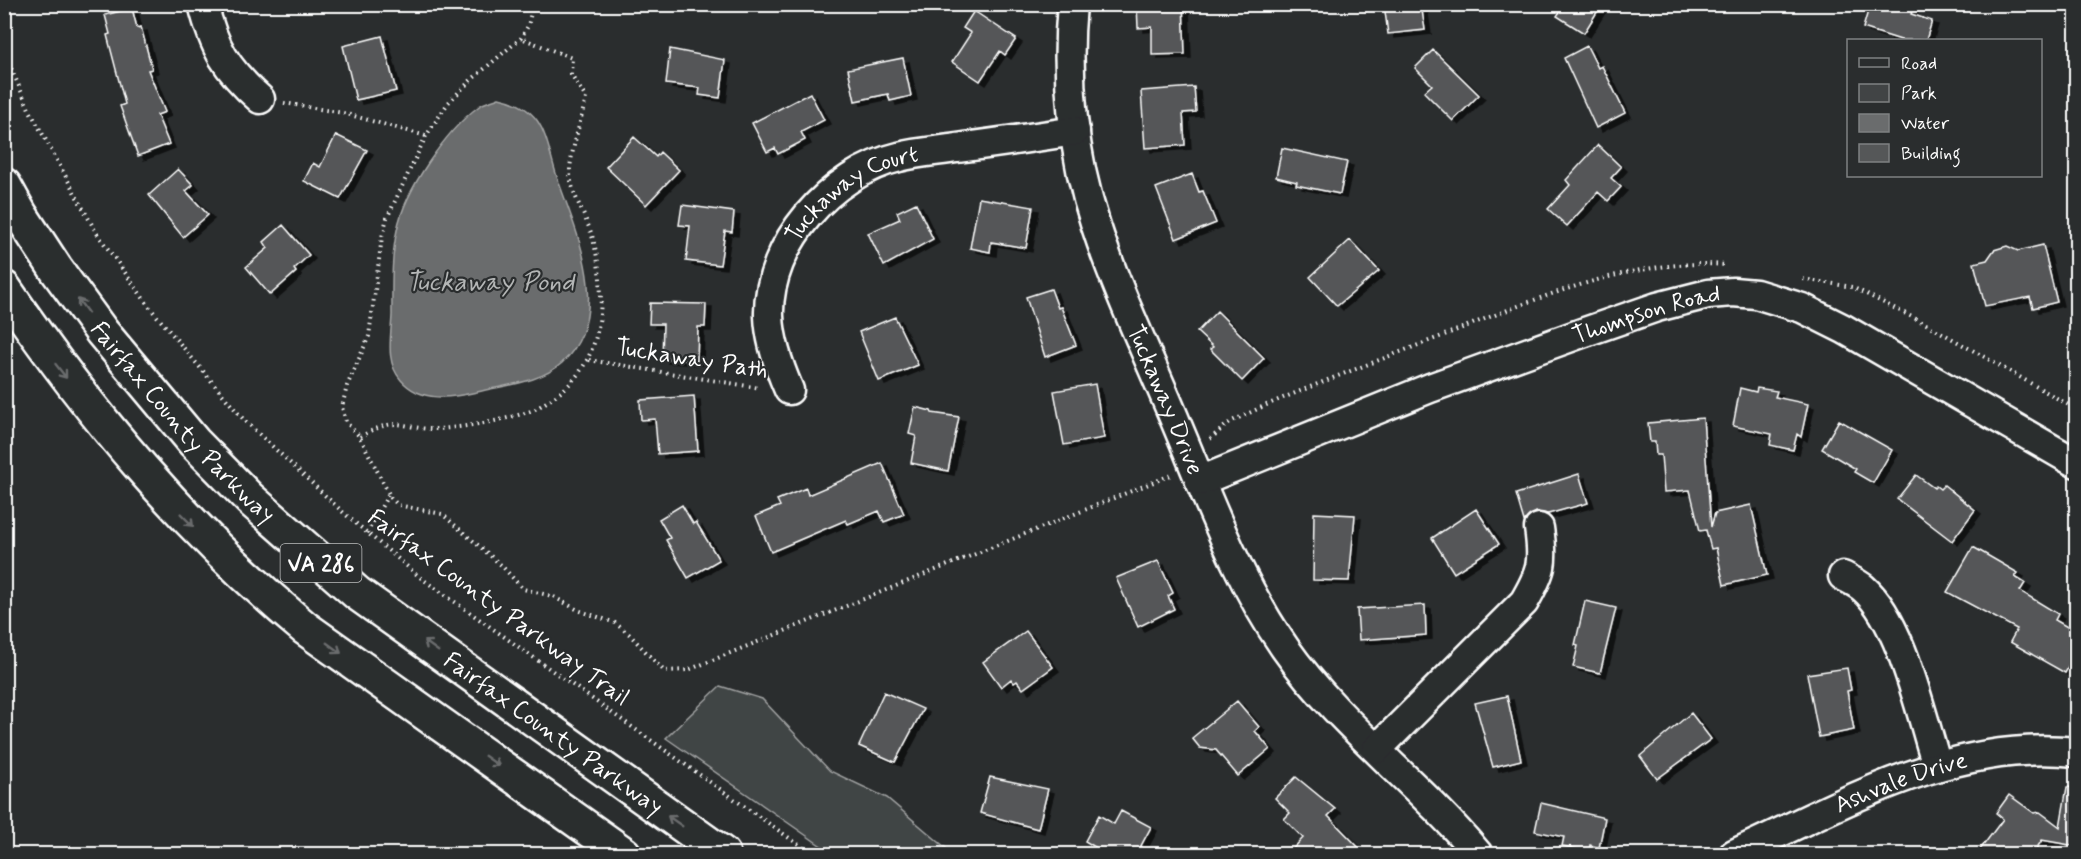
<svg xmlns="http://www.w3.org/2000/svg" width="2081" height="859" font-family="Mynerve,sans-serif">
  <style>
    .green { fill: #414445; stroke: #a0a2a2; stroke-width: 1.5 }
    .water { fill: #6a6c6d; stroke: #a6a7a7; stroke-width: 1.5 }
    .building { fill: #555758; stroke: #fff; stroke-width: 1.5; filter: url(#shadow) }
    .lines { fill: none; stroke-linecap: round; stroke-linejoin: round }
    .minor-casing { stroke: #fff; stroke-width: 33 }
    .highway-casing { stroke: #fff; stroke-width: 38 }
    .path { stroke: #fff; stroke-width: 4; stroke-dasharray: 1.5 4.5; stroke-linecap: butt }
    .minor { stroke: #2a2d2e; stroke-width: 28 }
    .highway { stroke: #2a2d2e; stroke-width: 33 }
    .oneway { stroke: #6a6c6d }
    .labels { text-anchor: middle; stroke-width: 4.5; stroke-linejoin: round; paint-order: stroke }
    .shield { fill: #2a2d2e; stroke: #bfc0c0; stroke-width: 1.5 }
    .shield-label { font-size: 22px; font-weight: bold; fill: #fff }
    .street-label { font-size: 24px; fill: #fff; stroke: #2a2d2e }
    .water-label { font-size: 26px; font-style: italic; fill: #b4b6b6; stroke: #2a2d2e }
  </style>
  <defs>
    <filter id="shadow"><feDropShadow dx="6" dy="4" stdDeviation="0" flood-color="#0009"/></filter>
  </defs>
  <rect width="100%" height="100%" fill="#2a2d2e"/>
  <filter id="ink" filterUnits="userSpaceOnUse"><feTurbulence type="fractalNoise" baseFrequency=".0167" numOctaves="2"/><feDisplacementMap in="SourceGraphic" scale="12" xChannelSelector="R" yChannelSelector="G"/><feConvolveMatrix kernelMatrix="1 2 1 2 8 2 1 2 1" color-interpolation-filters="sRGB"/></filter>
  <g filter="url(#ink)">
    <path class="green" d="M 720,686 L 762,699 L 830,771 L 887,798 L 953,854 L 833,854 L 666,738 Z"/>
    <path class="water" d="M 499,98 C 547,108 545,141 558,180 C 577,233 614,315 562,363 C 540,383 504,385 477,392 C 451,398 421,403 401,380 C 385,362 391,338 392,315 C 392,286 391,258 397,230 C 405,190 446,131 478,107 C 484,102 493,101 499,98 Z"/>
    <path class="building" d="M 1137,4 L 1183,4 L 1185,54 L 1152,55 L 1152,27 L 1138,28 Z
      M 1384,4 L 1421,4 L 1425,30 L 1388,34 Z
      M 1565,4 L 1602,4 L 1584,33 L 1557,16 Z
      M 1870,4 L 1914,4 L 1911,14 L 1932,21 L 1926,40 L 1901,40 L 1863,28 Z
      M 132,8 L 137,28 L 141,27 L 152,69 L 148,70 L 165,112 L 157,115 L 169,144 L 138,156 L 120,106 L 125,104 L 107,35 L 110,34 L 105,15 Z
      M 974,11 L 1016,39 L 1005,55 L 1000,51 L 980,81 L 952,62 L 971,33 L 963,28 Z
      M 382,36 L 396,91 L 356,100 L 343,46 Z
      M 1587,46 L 1598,68 L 1602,66 L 1625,113 L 1596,128 L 1564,58 Z
      M 670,49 L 725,60 L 720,98 L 699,95 L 700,88 L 666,84 Z
      M 1433,50 L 1479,95 L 1453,121 L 1424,92 L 1432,85 L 1415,68 Z
      M 903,58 L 911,96 L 890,101 L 888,94 L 855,101 L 848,69 Z
      M 1194,87 L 1196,112 L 1183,113 L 1185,145 L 1145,148 L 1141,91 Z
      M 810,93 L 824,120 L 801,132 L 805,140 L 778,154 L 775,148 L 767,152 L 752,123 Z
      M 336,135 L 367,150 L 340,199 L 304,181 L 313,163 L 320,167 Z
      M 634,137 L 656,157 L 660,152 L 679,170 L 646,205 L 606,167 Z
      M 1598,145 L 1621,167 L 1611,178 L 1621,187 L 1608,201 L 1598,192 L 1567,226 L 1548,209 L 1570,185 L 1566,180 Z
      M 1282,148 L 1347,162 L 1340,194 L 1296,185 L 1297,182 L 1276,177 Z
      M 178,169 L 193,185 L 186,191 L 208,215 L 183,237 L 149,195 Z
      M 1192,174 L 1199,192 L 1203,191 L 1216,223 L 1176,239 L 1156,188 Z
      M 979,198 L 1033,207 L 1026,248 L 991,242 L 990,252 L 970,248 Z
      M 916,203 L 933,239 L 884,266 L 868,233 L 900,219 L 897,212 Z
      M 682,205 L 734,212 L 732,232 L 725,231 L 720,265 L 686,261 L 690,226 L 679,225 Z
      M 283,225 L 309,255 L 294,269 L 296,272 L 270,295 L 246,267 L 268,248 L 264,242 Z
      M 1350,240 L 1379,271 L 1337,306 L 1310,277 Z
      M 2043,245 L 2057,302 L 2033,308 L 2030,297 L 1985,306 L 1974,263 L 1987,260 L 1994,250 L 2007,246 L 2018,251 Z
      M 1051,289 L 1058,308 L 1061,307 L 1076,345 L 1045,357 L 1026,297 Z
      M 650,303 L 706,304 L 705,327 L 698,327 L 697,361 L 662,359 L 663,324 L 649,324 Z
      M 1217,311 L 1264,358 L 1242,381 L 1210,349 L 1213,347 L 1197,332 Z
      M 895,317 L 918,365 L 879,381 L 859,332 Z
      M 1095,384 L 1104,438 L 1064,445 L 1054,391 Z
      M 1740,388 L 1756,392 L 1757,388 L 1777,391 L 1775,397 L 1808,404 L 1801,437 L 1797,434 L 1793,450 L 1770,445 L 1772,434 L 1733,426 Z
      M 694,396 L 698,451 L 658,454 L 655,419 L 641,420 L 640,400 Z
      M 915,407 L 931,411 L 932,413 L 959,417 L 948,471 L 911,463 L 916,436 L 909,434 Z
      M 1703,418 L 1711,527 L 1715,513 L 1751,505 L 1767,575 L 1724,585 L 1716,548 L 1711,549 L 1706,530 L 1700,531 L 1690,490 L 1664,492 L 1661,455 L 1656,455 L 1655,442 L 1650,442 L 1648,423 Z
      M 1839,420 L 1892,450 L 1873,483 L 1854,472 L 1856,469 L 1822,449 Z
      M 882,463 L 904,514 L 884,522 L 879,511 L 848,524 L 846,520 L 771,552 L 756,516 L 780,506 L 777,500 L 806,488 L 808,495 Z
      M 1579,474 L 1588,503 L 1548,514 L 1536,512 L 1524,521 L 1516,494 Z
      M 1916,475 L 1934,488 L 1936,486 L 1940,489 L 1944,485 L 1975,510 L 1952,541 L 1897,499 Z
      M 682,505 L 693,524 L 696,522 L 719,560 L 688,578 L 666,540 L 670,538 L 659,519 Z
      M 1476,509 L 1499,544 L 1454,573 L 1432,538 Z
      M 1314,513 L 1355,515 L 1349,581 L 1313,580 Z
      M 1973,547 L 2018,573 L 2015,577 L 2025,583 L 2020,591 L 2058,614 L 2055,620 L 2076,632 L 2076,653 L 2065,673 L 2010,642 L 2017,629 L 1947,592 Z
      M 1158,561 L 1173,593 L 1168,596 L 1174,609 L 1138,627 L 1116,578 Z
      M 1585,601 L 1616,608 L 1600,673 L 1573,667 L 1578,646 L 1575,645 Z
      M 1425,605 L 1426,635 L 1359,640 L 1357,609 Z
      M 1026,631 L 1053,667 L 1023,689 L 1017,681 L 1014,683 L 1011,679 L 1001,687 L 983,662 Z
      M 1847,668 L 1851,690 L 1847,691 L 1854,730 L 1819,737 L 1807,674 Z
      M 884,692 L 923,709 L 895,762 L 859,746 Z
      M 1507,696 L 1521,760 L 1493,767 L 1475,703 Z
      M 1237,701 L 1259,727 L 1255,731 L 1270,749 L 1238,776 L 1216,750 L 1200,748 L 1192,738 Z
      M 1691,713 L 1711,739 L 1657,779 L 1640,756 Z
      M 990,777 L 1048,789 L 1038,829 L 980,813 Z
      M 1296,777 L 1335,809 L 1328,816 L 1366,855 L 1287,855 L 1303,838 L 1284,819 L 1290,813 L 1275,798 Z
      M 2067,787 L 2076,788 L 2076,846 L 2042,840 L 2032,855 L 1976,855 L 2003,819 L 1996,813 L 2009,795 L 2034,813 L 2040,812 L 2060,827 Z
      M 1541,803 L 1605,818 L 1599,848 L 1590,845 L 1589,851 L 1562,846 L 1564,837 L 1535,831 Z
      M 1121,811 L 1151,827 L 1136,855 L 1108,855 L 1085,841 L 1099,815 L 1114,824 Z"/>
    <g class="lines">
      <g class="minor-casing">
        <g id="minor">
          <path d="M 203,4 C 214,48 226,69 260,99"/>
          <path id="s1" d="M 1072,4 C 1065,78 1073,156 1096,226 C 1118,294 1150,359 1177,425 C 1209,501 1237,579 1285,648 C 1339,725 1418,782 1478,854"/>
          <path id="s2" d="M 789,390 C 779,367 770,342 769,316 C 767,244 831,173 899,157 C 918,152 938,151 957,148 C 996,143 1036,137 1075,131"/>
          <path id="s3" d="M 1200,481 L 1430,388 L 1582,333 L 1657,307 L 1708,294 L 1733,292 L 1756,294 L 1802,308 L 1844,329 L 2076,463"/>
          <path d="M 1843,576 C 1850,580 1857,583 1863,588 C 1902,622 1921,715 1937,765"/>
          <path d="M 1377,749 L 1524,602 C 1542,571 1544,563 1539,528"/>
          <path id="s4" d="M 1734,854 C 1842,805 1953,738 2076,752"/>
        </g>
      </g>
      <g class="highway-casing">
        <g id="highway">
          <path id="s5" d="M 4,185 L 20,214 L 56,269 L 102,332 L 194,442 L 250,499 L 357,593 L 723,854"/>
          <path d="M 4,288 C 91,416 186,529 305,628 L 624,854"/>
        </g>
      </g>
      <path class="path" d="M 533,4 L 528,26 L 521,38 L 470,81 L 448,103 L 426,136 L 387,218 L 382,237 L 369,336 L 347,386 L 342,407 L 346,422 L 360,437 L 391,498 L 398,505 L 442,514 L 501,565 L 523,589 L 552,596 L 578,610 L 615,623 L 629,634 L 664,671 L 688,670 L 1171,475
        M 4,52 L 29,109 L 96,232 L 151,309 L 244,420 L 346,515 L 421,578 L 812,854
        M 284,103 L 343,113 L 426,136
        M 1803,279 L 1852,287 L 1928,325 L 2076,409
        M 589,360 L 760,388
        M 360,437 C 401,413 400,430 438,429 C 467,427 501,421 528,412 C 535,410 542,405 548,401 C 604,367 608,302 594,243 C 589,220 572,198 570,174 C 569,157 582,117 586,98 L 571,74 L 572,58 L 521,38
        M 1210,439 L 1230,422 L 1264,406 C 1323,381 1382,359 1442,336 C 1528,302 1631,257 1725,265
        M 367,533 L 389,493
        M 55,851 L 57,854"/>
      <use href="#minor" class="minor"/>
      <use href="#highway" class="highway"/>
    </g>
    <defs><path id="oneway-shaft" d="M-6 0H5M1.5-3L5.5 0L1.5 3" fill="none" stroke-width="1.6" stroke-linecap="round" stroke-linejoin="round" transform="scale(1.5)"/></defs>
    <g class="oneway">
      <use href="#oneway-shaft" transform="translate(83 306) rotate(-126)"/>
      <use href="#oneway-shaft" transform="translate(61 371) rotate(52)"/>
      <use href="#oneway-shaft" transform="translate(187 520) rotate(45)"/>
      <use href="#oneway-shaft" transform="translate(431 646) rotate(-144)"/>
      <use href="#oneway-shaft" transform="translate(334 648) rotate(36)"/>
      <use href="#oneway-shaft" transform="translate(492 761) rotate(35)"/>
      <use href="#oneway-shaft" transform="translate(675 821) rotate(-145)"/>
    </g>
  </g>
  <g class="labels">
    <rect class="shield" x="280.5" y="544" width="81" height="38" rx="4.5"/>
    <g class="shield-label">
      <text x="321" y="571">VA 286</text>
    </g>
    <g class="street-label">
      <text dy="8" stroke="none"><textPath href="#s2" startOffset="237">Tuckaway Court</textPath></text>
      <text dy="8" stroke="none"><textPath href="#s3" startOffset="477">Thompson Road</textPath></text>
      <text transform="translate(692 358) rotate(9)" y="8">Tuckaway Path</text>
      <text dy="8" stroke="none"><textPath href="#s1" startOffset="412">Tuckaway Drive</textPath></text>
      <text dy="8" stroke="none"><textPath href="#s5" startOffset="298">Fairfax County Parkway</textPath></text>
      <text transform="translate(499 607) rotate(36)" y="8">Fairfax County Parkway Trail</text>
      <text dy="8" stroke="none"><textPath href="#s5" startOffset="784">Fairfax County Parkway</textPath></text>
      <text dy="8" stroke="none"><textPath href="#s4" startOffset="182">Ashvale Drive</textPath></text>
    </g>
    <g class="water-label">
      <text x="490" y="290">Tuckaway Pond</text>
    </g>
  </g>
  <rect width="2081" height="859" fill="none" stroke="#2a2d2e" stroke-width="24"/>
  <rect x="12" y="12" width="2057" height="835" fill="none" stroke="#fff" stroke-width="2" filter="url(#ink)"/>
  <rect x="1847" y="39" width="195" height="138" fill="#2a2d2e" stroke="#7f8182" stroke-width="1.5"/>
  <rect x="1859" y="58" width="30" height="9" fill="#2a2d2e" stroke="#7f8182" stroke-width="1.5"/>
  <text x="1901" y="69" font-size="18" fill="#ffffff">Road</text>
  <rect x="1859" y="84" width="30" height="18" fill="#414445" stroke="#7f8182" stroke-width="1.5"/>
  <text x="1901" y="99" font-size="18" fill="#ffffff">Park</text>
  <rect x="1859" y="114" width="30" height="18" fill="#6a6c6d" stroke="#7f8182" stroke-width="1.5"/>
  <text x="1901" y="129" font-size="18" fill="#ffffff">Water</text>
  <rect x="1859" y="144" width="30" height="18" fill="#555758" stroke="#7f8182" stroke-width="1.5"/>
  <text x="1901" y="159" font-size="18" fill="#ffffff">Building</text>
</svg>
